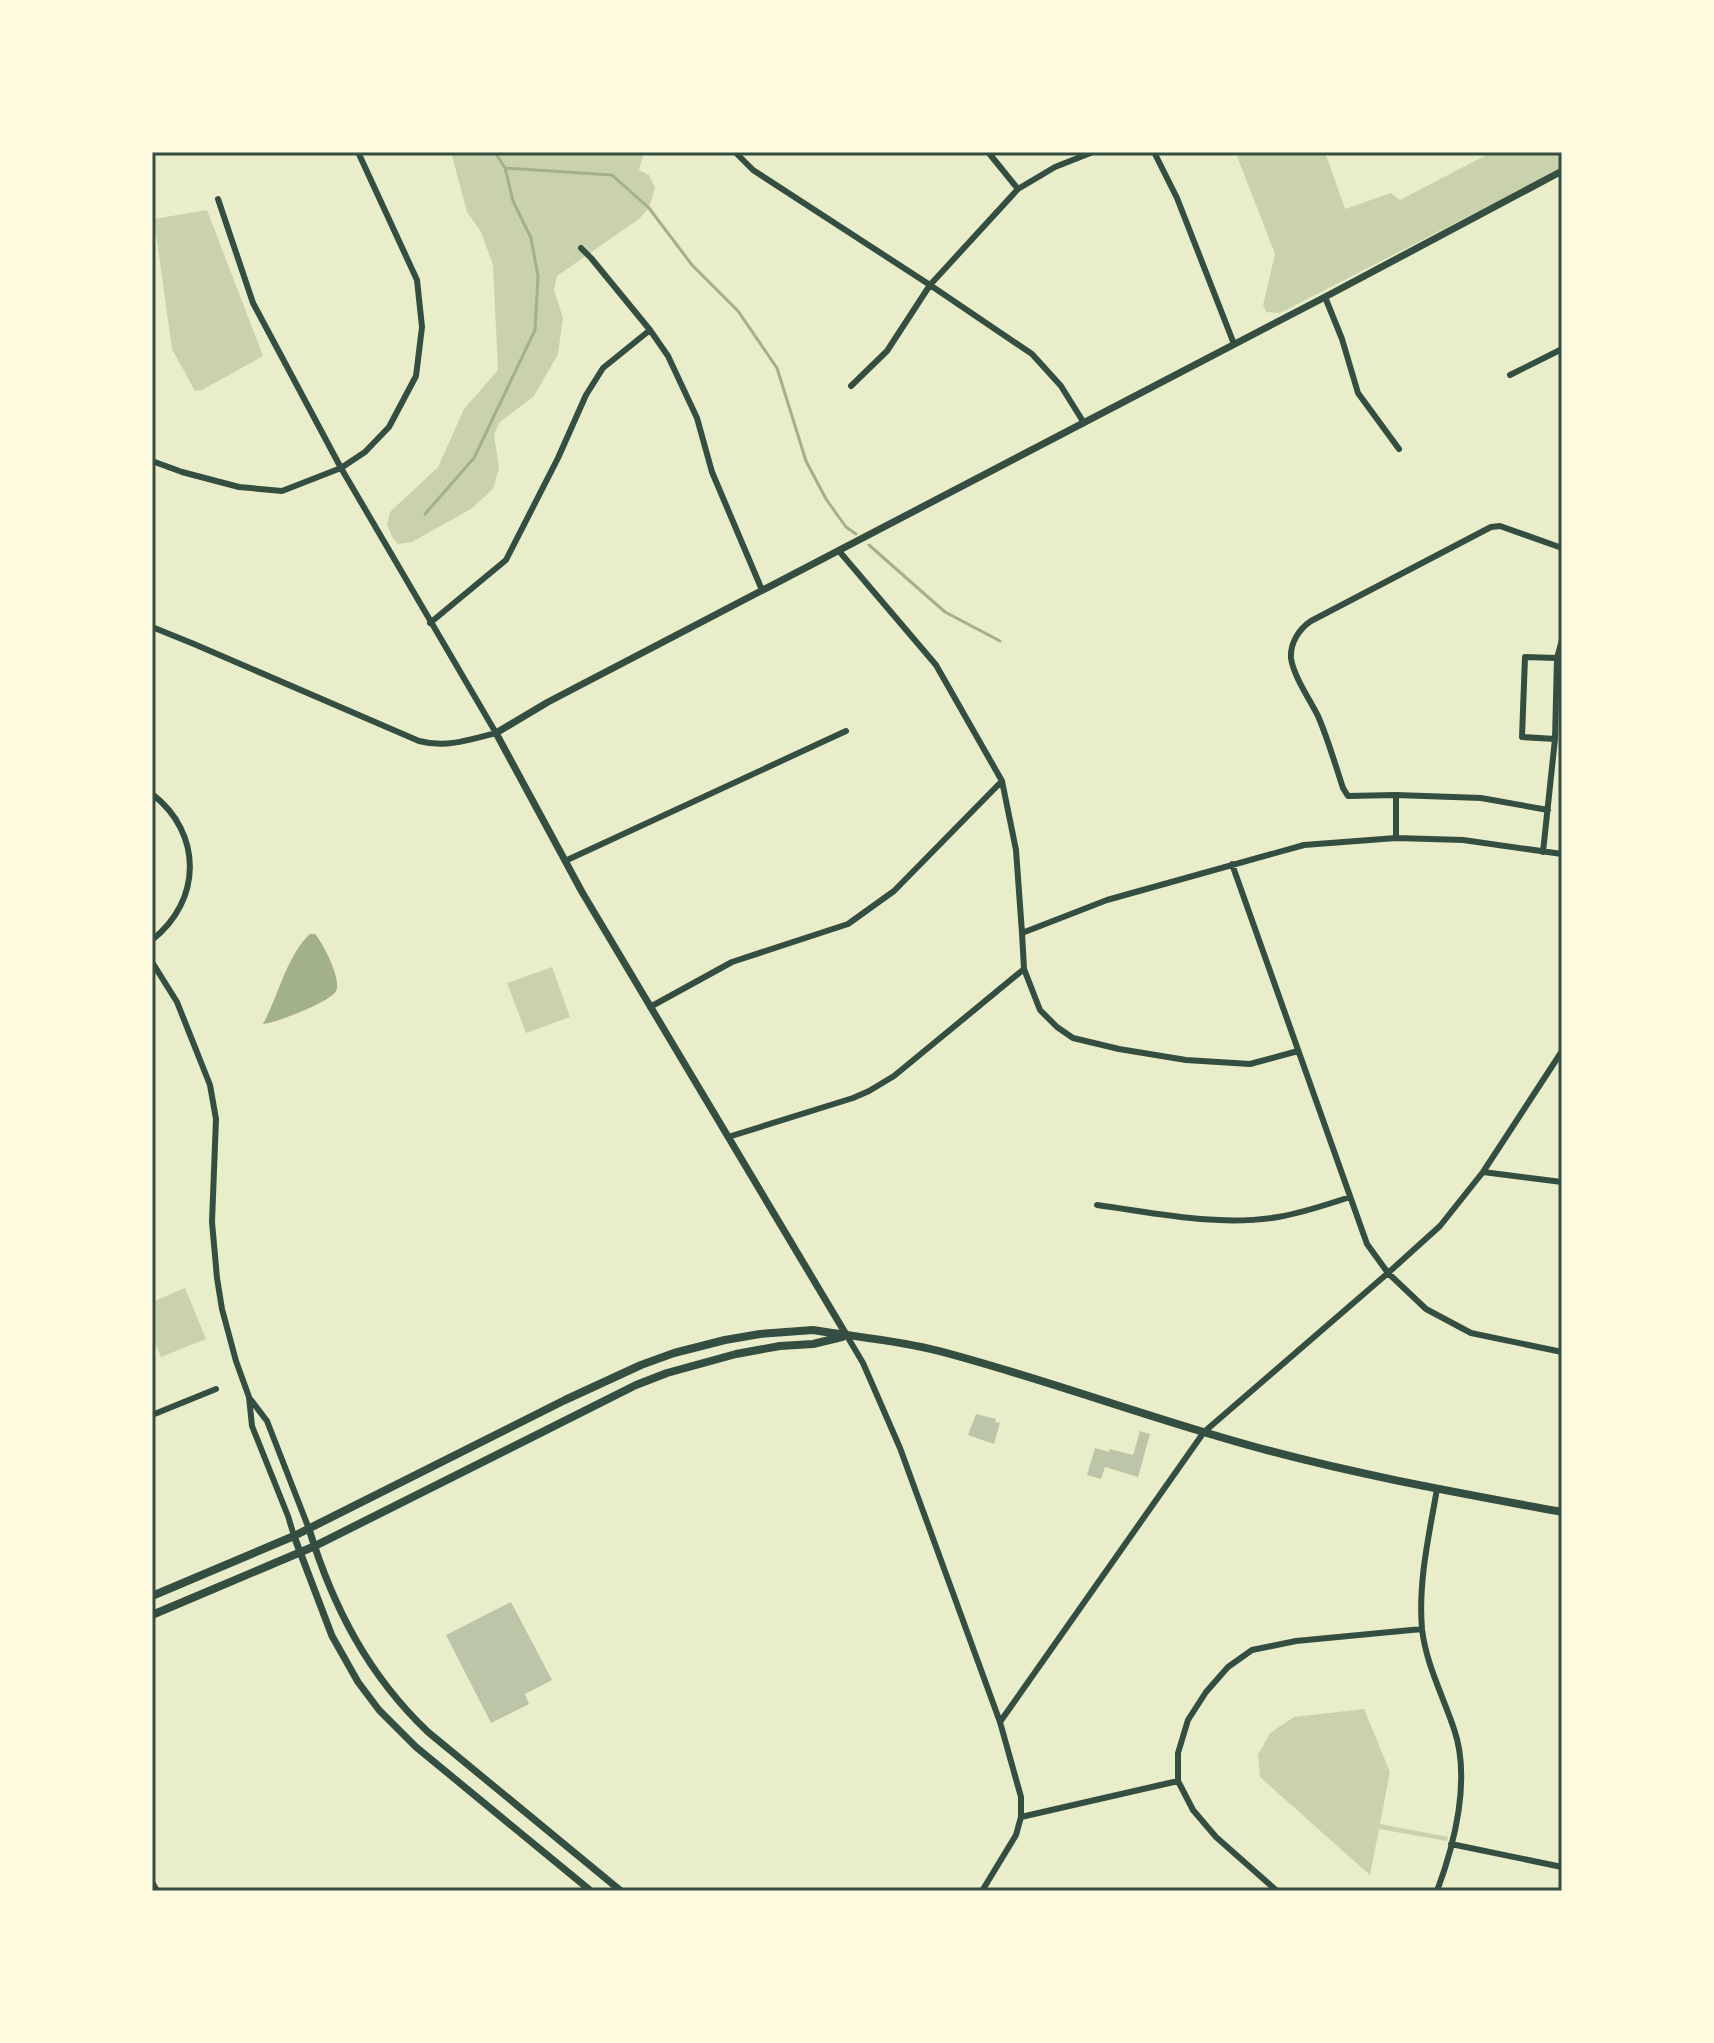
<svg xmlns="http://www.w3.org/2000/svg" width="1714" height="2043" font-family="'DejaVu Sans',sans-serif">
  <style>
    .green { fill: #cad2ad }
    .water { fill: #a3b18a }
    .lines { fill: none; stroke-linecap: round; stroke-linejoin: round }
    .stream { stroke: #a3b18a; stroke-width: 3 }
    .building { fill: #bcc5a7 }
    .minor { stroke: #344e41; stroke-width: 6 }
    .tertiary { stroke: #344e41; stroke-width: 7 }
    .secondary { stroke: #344e41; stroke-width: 8 }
    .neatline { fill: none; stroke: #344e41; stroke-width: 3 }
  </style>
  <rect width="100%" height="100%" fill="#e9edc9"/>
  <path class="green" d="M 451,152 L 644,152 L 639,170 L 649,175 L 655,188 L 649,208 L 639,219 L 557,276 L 554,290 L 563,318 L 558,354 L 534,396 L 500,422 L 494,434 L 499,468 L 493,489 L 471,509 L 412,542 L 398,544 L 393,538 L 387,525 L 390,512 L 438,467 L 464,409 L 498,370 L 493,265 L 481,232 L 467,212 Z
    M 1239,152 L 1325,152 L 1345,209 L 1391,193 L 1400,200 L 1492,152 L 1562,152 L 1562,166 L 1555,172 L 1280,313 L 1266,312 L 1263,305 L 1275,254 L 1237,156 Z
    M 207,210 L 263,356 L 202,390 L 195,391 L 172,349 L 154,219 Z
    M 552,967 L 570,1017 L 526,1033 L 507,983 Z
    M 185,1288 L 206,1339 L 161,1357 L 152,1335 L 152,1302 Z
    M 1364,1709 L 1390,1772 L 1380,1824 L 1448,1837 L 1447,1841 L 1379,1829 L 1370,1875 L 1260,1777 L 1258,1755 L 1270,1733 L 1294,1717 Z"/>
  <path class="water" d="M 310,934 L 315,934 C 323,943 342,980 336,991 C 330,1002 276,1023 263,1024 C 278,997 287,955 310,934 Z"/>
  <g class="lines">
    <path class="stream" d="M 505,168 L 612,175 L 649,208 L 692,265 L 738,311 L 777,368 L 806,461 L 826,499 L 846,527 L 856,534
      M 425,514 L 474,458 L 535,330 L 538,276 L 531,238 L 513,201 L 505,168 L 495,152
      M 869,545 L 945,612 L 1000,641"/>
  </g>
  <path class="building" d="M 976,1414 L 996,1419 L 995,1422 L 1000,1423 L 994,1444 L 968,1435 Z
    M 1140,1431 L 1150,1434 L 1138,1477 L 1105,1467 L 1101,1479 L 1087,1475 L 1095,1448 L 1109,1452 L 1110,1449 L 1133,1455 Z
    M 511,1602 L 552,1680 L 525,1694 L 529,1704 L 491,1723 L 446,1635 Z"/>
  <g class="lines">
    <path class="minor" d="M 735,152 L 753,170 L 930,285 L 1032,354 L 1061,386 L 1084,423
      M 988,152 L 1018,189
      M 1154,152 L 1177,198 L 1234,344
      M 581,248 L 591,258 L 650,330 L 668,356 L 697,418 L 712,472 L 762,590
      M 1325,297 L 1342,339 L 1358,393 L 1399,449
      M 1510,375 L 1562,349
      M 851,386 L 887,351 L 930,285 L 1018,189 L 1055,167 L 1093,152
      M 152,461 L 182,472 L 239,487 L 282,491 L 341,468 L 365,452 L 389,427 L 416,376 L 422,327 L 417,280 L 358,152
      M 839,551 L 936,665 L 1002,781 L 1016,850 L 1022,933
      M 430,623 L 506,560 L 558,458 L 586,395 L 603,368 L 650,330
      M 152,627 L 194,644 L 419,741 C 446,748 469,740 496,733 L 341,468 L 253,303 L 218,199
      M 1555,739 L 1522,737 L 1525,657 L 1557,658
      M 152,794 C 203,833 202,901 152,940
      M 1548,810 L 1481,798 L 1396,795 L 1348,796 L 1343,788 C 1335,764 1328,739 1318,716 C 1310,700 1293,675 1291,658 C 1290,643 1299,629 1311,621 L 1491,527 L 1500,526 L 1562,548
      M 1396,838 L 1396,795
      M 1543,852 L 1555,739 L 1557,658 L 1562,640
      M 565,861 L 846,731
      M 1232,864 L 1367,1244 L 1388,1273 L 1426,1309 L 1471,1333 L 1562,1352
      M 152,962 L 177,1002 L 210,1085 L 216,1119 L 212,1222 L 217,1278 L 222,1309 L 236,1361 L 249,1397 L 252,1426 L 288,1516 L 294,1536
      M 1024,969 L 1040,1010 L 1057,1027 L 1073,1038 L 1119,1049 L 1186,1060 L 1250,1064 L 1298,1051
      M 650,1007 L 732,962 L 848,924 L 894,891 L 1002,781
      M 728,1137 L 853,1098 L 869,1091 L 894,1076 L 1024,969 L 1022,933 L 1107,900 L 1304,845 L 1396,838 L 1463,840 L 1562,854
      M 1483,1172 L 1562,1182
      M 1097,1205 C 1156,1213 1218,1227 1278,1217 C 1302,1213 1326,1205 1350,1197
      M 847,1336 L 863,1363 L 900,1448 L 1000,1722 L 1021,1797 L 1021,1817
      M 251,1400 L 267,1421 L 309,1529
      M 152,1415 L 216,1389
      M 1437,1489 C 1429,1535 1418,1582 1422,1629 C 1426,1664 1443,1696 1454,1729 C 1471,1778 1455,1843 1437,1891
      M 1000,1722 L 1204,1432 L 1388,1273 L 1440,1226 L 1483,1172 L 1562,1051
      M 1178,1781 L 1193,1810 L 1216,1837 L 1277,1891
      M 1451,1844 L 1562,1867
      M 152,1882 L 157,1891
      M 982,1891 L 1016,1835 L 1021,1817 L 1178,1781 L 1178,1753 L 1188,1720 L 1206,1692 L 1228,1667 L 1252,1650 L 1296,1641 L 1422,1629"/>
    <path class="tertiary" d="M 847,1336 L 582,892 L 496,733 L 548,702 L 1325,297 L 1562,171
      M 309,1529 C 333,1607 368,1675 428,1732 L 621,1891
      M 294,1536 L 332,1636 L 358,1682 L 379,1710 L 416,1747 L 591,1891"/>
    <path class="secondary" d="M 152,1596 L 294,1536 L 565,1400 L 641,1365 L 674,1353 L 725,1340 L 760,1334 L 813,1330 C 855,1337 897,1340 939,1351 C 1046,1379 1151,1419 1259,1448 C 1358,1475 1460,1493 1562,1512
      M 152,1615 L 315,1546 L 636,1385 L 667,1373 L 736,1354 L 780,1346 L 813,1344 L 842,1337"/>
  </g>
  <rect width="1714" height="2043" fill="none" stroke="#fefae0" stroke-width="308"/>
  <rect x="154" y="154" width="1406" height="1735" class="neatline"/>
</svg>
